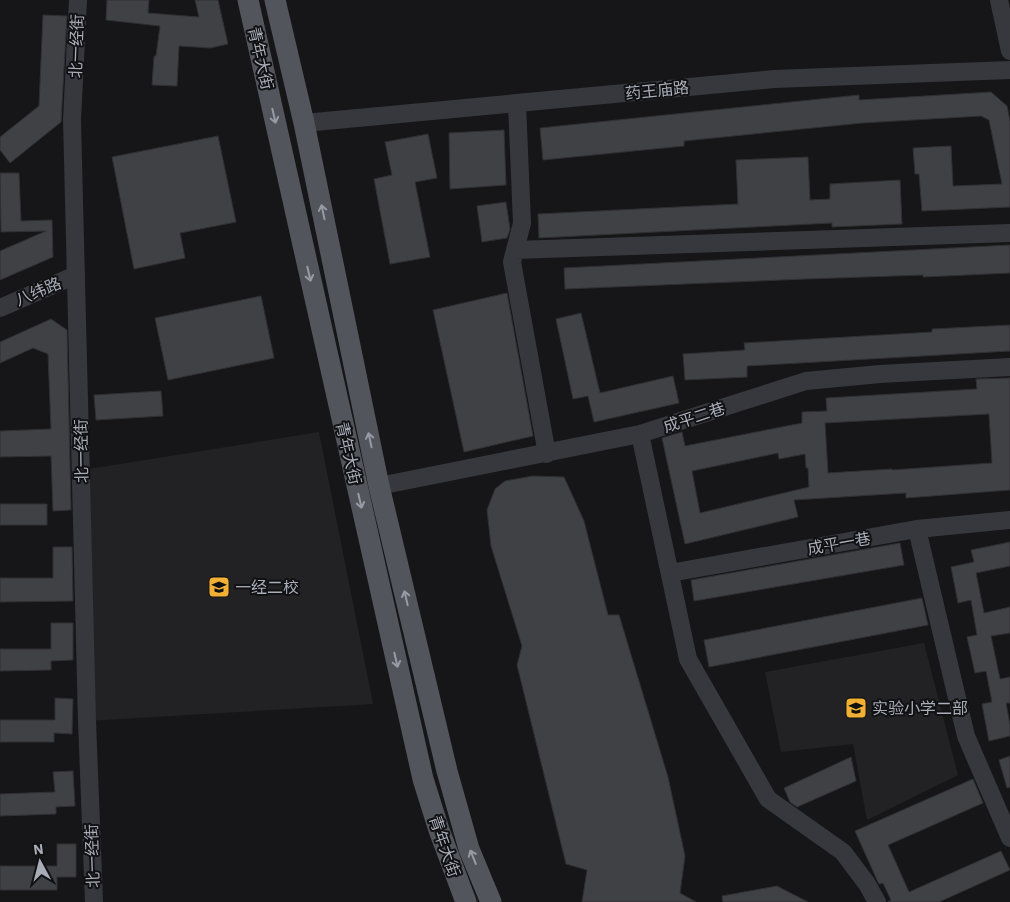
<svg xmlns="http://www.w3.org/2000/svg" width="1010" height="902" font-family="'IBM Plex Sans','Noto Sans SC',sans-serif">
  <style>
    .built { fill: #222225 }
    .building { fill: #404145; stroke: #303034; fill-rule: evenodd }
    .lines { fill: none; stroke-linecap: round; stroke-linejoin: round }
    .minor { stroke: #37383d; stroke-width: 18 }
    .major { stroke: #53555c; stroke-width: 21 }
    .oneway { stroke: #979ba6 }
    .labels { text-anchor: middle; stroke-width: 4; stroke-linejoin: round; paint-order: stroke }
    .street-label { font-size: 16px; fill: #a8adb8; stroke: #111113 }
    .poi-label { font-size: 16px; fill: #a8adb8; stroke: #111113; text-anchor: start }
  </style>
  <rect width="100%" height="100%" fill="#161618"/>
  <path class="built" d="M 319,432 L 373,704 L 87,721 L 89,469 Z
    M 924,643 L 958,775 L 867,820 L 853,744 L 781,752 L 765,672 Z"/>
  <path class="building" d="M 107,0 L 149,0 L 148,13 L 199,17 L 195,0 L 218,0 L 228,44 L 210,48 L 179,46 L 177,86 L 152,85 L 154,56 L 156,56 L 160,26 L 106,20 Z
    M 43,15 L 67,16 L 61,122 L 10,163 L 0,150 L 0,137 L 39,106 Z
    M 991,92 L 1007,106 L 1010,121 L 1010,207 L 922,211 L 919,174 L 915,174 L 913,148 L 951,146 L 953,186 L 1002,184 L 989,120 L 981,116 L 862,123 L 684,141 L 684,146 L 543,160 L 540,128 L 859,95 L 859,100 Z
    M 504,130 L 506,185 L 450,189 L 449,133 Z
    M 428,134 L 437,178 L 415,182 L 430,257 L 390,264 L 374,179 L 392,175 L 385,142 Z
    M 218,136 L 236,222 L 180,233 L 185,258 L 134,269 L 112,157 Z
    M 808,157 L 810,200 L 830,199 L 830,184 L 900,180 L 902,224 L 832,227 L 832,223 L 539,238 L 538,214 L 738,204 L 736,160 Z
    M 0,173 L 19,173 L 21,221 L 52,220 L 53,257 L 0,280 L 0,251 L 46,231 L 1,232 Z
    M 506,202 L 510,229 L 507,238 L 482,242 L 477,206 Z
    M 1010,245 L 1010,273 L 923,277 L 923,275 L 806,279 L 565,289 L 564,268 Z
    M 507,293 L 533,436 L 464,452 L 433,310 Z
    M 261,296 L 274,358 L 168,380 L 155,318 Z
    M 581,313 L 600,393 L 673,376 L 679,403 L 594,422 L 588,396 L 573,399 L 556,319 Z
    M 51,319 L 67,330 L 71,510 L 53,511 L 51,456 L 0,457 L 0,431 L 51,429 L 48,354 L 33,348 L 0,363 L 0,342 Z
    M 1010,325 L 1010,351 L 747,366 L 747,377 L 685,380 L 683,354 L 745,350 L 744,343 L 932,332 L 932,329 Z
    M 1010,378 L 1010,490 L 906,498 L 906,493 L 794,500 L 798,517 L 685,544 L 662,438 L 682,432 L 685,446 L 802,423 L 802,412 L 827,411 L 826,398 L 977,389 L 976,379 ZM 989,414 L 992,463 L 892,470 L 892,469 L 828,473 L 825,423 ZM 778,453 L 779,459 L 805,454 L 806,468 L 808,468 L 809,487 L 700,513 L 692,471 Z
    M 161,391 L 163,416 L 96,420 L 94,395 Z
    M 533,476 L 564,477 L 584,521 L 608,615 L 619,615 L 668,777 L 685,856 L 680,893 L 696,902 L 582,902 L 587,870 L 566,864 L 517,665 L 522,646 L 491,546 L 487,510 L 495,489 L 505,481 Z
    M 0,504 L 47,504 L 47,525 L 0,525 Z
    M 1010,542 L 1010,566 L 976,573 L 984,613 L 1010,607 L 1010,633 L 991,636 L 1000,679 L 1010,677 L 1010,703 L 1006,703 L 1010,725 L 1010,736 L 989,741 L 982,704 L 992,702 L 986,671 L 975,673 L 967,637 L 977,635 L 971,600 L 958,603 L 951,567 L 974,562 L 971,550 Z
    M 900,543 L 904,565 L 694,601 L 691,580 Z
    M 53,547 L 72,547 L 73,601 L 0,602 L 0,578 L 53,578 Z
    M 922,598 L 928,625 L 709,667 L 704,640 Z
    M 51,623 L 73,623 L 73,660 L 51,661 L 51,670 L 0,671 L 0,649 L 51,649 Z
    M 55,698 L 73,699 L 72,734 L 54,733 L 54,742 L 0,742 L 0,720 L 55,720 Z
    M 1010,756 L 1010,787 L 1007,788 L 999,760 Z
    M 851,757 L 856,781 L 797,807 L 790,802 L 784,788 Z
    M 73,771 L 75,806 L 56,807 L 56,814 L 0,816 L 0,794 L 55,792 L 53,772 Z
    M 973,779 L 983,803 L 888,845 L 909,892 L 1001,851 L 1010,870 L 939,902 L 888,902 L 891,900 L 883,883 L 879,884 L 877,880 L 855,831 Z
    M 57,844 L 76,844 L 76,877 L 57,877 L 57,890 L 0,890 L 0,866 L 57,866 Z
    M 777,886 L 808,902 L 723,902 L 722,896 Z"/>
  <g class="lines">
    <path class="minor" d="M 78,0 L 72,120 L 87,721 L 94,902
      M 999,0 L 1010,51
      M 517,104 L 522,223 L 512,262 L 547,454
      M 304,123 L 774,79 L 1010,70
      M 515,250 L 1010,233
      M 0,308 L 76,275
      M 640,434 L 688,659 L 768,799 L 843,852 L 867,884 L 877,902
      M 379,486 L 640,434 L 806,381 L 880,374 L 1010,367
      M 917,529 L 966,736 L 1010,838
      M 670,573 L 917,529 L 1010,520"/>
    <path class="major" d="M 248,0 L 423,779 L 439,830 L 466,902
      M 275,0 L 304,123 L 379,486 L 447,771 L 469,849 L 491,902"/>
  </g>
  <defs><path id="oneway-shaft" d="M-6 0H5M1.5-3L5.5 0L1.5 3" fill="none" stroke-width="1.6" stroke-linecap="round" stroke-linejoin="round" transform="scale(1.25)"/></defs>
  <g class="oneway">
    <use href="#oneway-shaft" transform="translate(274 116) rotate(77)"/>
    <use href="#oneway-shaft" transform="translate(323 212) rotate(-102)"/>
    <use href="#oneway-shaft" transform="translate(309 274) rotate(77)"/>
    <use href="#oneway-shaft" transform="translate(370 440) rotate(-102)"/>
    <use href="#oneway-shaft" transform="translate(360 501) rotate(77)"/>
    <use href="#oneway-shaft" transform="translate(406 598) rotate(-103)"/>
    <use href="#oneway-shaft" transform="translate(396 660) rotate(77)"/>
    <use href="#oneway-shaft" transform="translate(473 857) rotate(-112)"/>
  </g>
  <defs>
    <g id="school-square" transform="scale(1.125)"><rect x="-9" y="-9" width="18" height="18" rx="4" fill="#f2b134" stroke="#111113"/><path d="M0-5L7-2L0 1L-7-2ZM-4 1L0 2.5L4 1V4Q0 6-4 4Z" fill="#111"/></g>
  </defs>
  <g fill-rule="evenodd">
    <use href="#school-square" x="219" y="587"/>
    <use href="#school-square" x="856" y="708"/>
  </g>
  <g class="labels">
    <g class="street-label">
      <text transform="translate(76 46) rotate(-88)" y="6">北一经街</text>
      <text transform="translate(261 58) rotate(77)" y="6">青年大街</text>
      <text transform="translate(657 90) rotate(-6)" y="6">药王庙路</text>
      <text transform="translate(38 291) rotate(-23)" y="6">八纬路</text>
      <text transform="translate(694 417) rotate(-18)" y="6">成平二巷</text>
      <text transform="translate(81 451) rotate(-91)" y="6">北一经街</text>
      <text transform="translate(349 453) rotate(77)" y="6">青年大街</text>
      <text transform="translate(839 543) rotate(-10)" y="6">成平一巷</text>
      <text transform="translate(445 846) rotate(71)" y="6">青年大街</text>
      <text transform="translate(92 856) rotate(-92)" y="6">北一经街</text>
    </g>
    <g class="poi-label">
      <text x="235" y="593">一经二校</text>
      <text x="872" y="714">实验小学二部</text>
    </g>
  </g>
  <g transform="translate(40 862) rotate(353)" stroke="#111113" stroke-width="4" paint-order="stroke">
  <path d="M0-4L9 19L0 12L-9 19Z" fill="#a8adb8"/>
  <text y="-8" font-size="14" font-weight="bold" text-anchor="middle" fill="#a8adb8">N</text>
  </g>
</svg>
